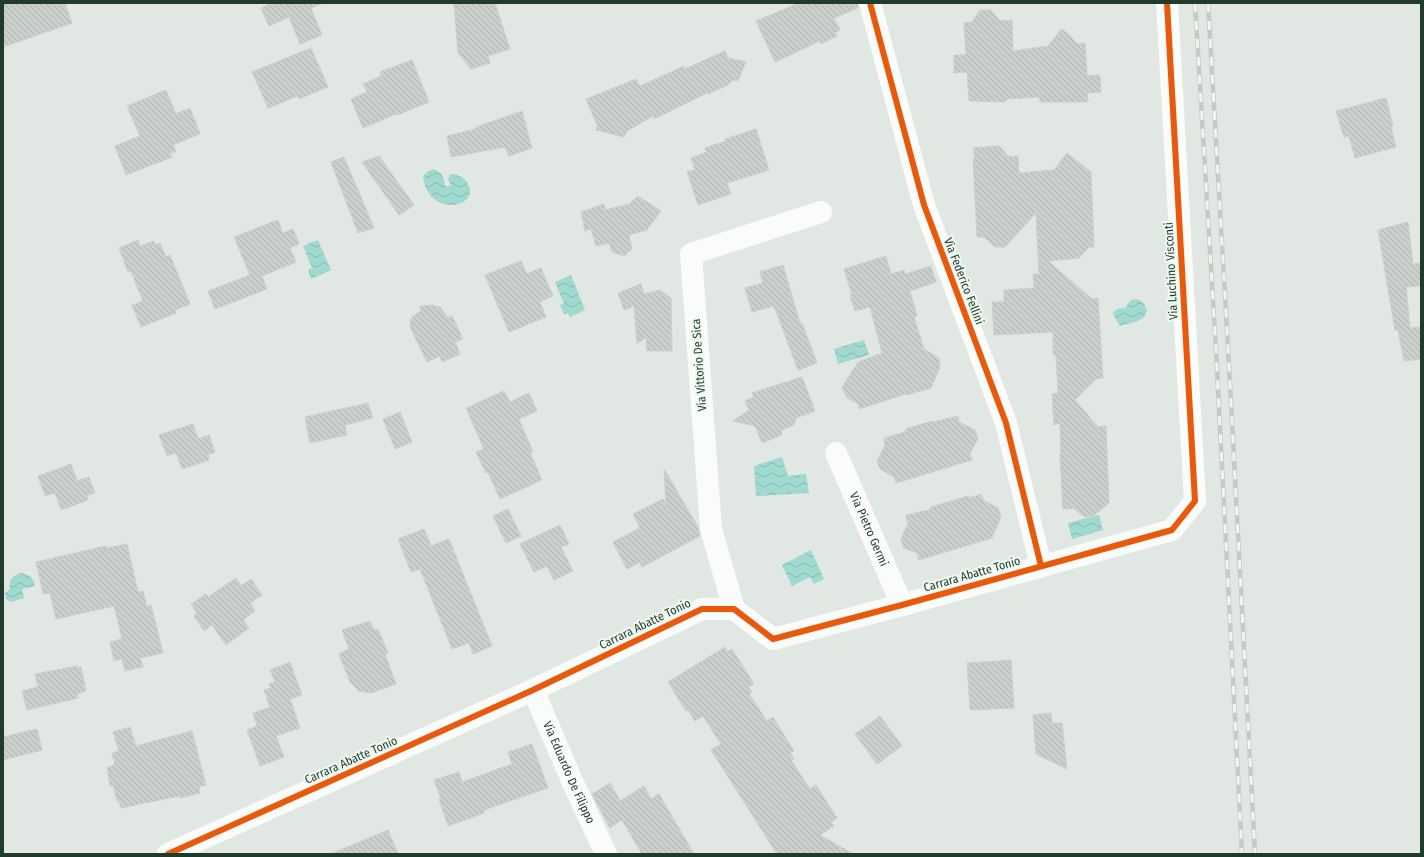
<svg xmlns="http://www.w3.org/2000/svg" width="1424" height="857" font-family="'Fira Sans Condensed',sans-serif">
  <style>
    .water { fill: url(#water-waves) }
    .building { fill: url(#building-back-hatch); stroke: #cad0cb }
    .lines { fill: none; stroke-linecap: round; stroke-linejoin: round }
    .minor { stroke: #fafbfb; stroke-width: 22 }
    .rail-casing { stroke: #c6cac8; stroke-width: 4.5 }
    .rail { stroke: #eef7f0; stroke-width: 3; stroke-dasharray: 9; stroke-linecap: butt }
    .cycleway-casing { stroke: #eef7f0; stroke-width: 8 }
    .cycleway { stroke: #e8590c; stroke-width: 6 }
    .labels { text-anchor: middle; stroke-width: 4; stroke-linejoin: round; paint-order: stroke }
    .street-label { font-size: 12px; fill: #1f3b2b; stroke: #eef7f0 }
  </style>
  <defs>
    <pattern id="water-waves" width="16" height="10" patternUnits="userSpaceOnUse"><rect width="16" height="10" fill="#9fd9cf"/><path d="M0 5q4-4 8 0t8 0" fill="none" stroke="#88bbb2"/></pattern>
    <pattern id="building-back-hatch" width="6" height="6" patternUnits="userSpaceOnUse"><rect width="6" height="6" fill="#cad0cb"/><path d="M-1 5l2 2M0 0l6 6M5-1l2 2" fill="none" stroke="#adb4ae"/></pattern>
  </defs>
  <rect width="100%" height="100%" fill="#e1e7e2"/>
  <path class="water" d="M 434,169 L 442,174 L 445,185 L 447,187 L 451,185 L 448,180 L 450,174 C 455,174 461,176 465,180 C 487,205 430,222 423,177 L 427,172 Z
    M 318,240 L 331,270 L 311,279 L 308,270 L 312,268 L 303,246 Z
    M 571,275 L 585,310 L 570,317 L 568,313 L 564,314 L 560,305 L 564,304 L 555,282 Z
    M 1136,299 C 1143,301 1145,304 1147,311 L 1144,317 L 1138,321 L 1120,326 L 1115,318 L 1113,313 L 1117,309 L 1125,308 L 1131,300 Z
    M 864,340 L 869,355 L 838,364 L 834,349 Z
    M 782,457 L 788,476 L 806,474 L 809,493 L 756,496 L 754,466 Z
    M 1099,515 L 1103,530 L 1072,539 L 1068,523 Z
    M 811,550 L 824,579 L 814,584 L 810,577 L 792,586 L 782,565 Z
    M 20,573 C 29,574 33,577 35,586 L 22,589 L 24,598 L 11,602 L 6,599 L 5,593 L 10,589 C 8,580 12,577 20,573 Z"/>
  <path class="building" d="M 3,3 L 65,3 L 72,23 L 3,47 Z
    M 272,3 L 322,3 L 311,8 L 322,35 L 300,44 L 289,17 L 269,26 L 261,8 Z
    M 454,3 L 495,3 L 510,49 L 488,56 L 490,63 L 471,69 L 458,53 Z
    M 799,3 L 858,3 L 858,8 L 834,18 L 840,30 L 835,33 L 837,36 L 821,44 L 820,41 L 775,62 L 756,21 Z
    M 980,10 L 991,10 L 1000,21 L 1012,20 L 1013,51 L 1048,46 L 1061,29 L 1069,34 L 1077,44 L 1085,43 L 1087,76 L 1100,75 L 1101,92 L 1087,93 L 1088,102 L 1040,102 L 1039,97 L 1007,99 L 1005,102 L 969,101 L 967,72 L 954,73 L 954,55 L 966,55 L 964,23 L 972,22 Z
    M 311,48 L 328,87 L 299,99 L 298,96 L 268,108 L 252,72 Z
    M 725,51 L 728,58 L 746,62 L 738,81 L 733,80 L 728,85 L 708,94 L 707,93 L 654,119 L 653,116 L 627,131 L 624,137 L 596,130 L 598,124 L 596,123 L 586,99 L 636,79 L 640,86 L 684,66 L 685,69 Z
    M 412,60 L 429,102 L 397,115 L 396,114 L 363,128 L 351,99 L 367,92 L 363,84 L 381,76 L 380,72 Z
    M 166,90 L 176,114 L 190,108 L 200,134 L 173,145 L 176,151 L 170,153 L 172,157 L 126,175 L 115,146 L 140,136 L 127,106 Z
    M 1386,98 L 1393,126 L 1391,127 L 1396,147 L 1355,158 L 1349,136 L 1344,137 L 1336,111 Z
    M 522,111 L 532,148 L 509,156 L 505,147 L 451,157 L 447,136 L 476,129 L 476,127 Z
    M 756,129 L 769,170 L 727,183 L 731,194 L 698,205 L 687,172 L 695,170 L 691,158 L 707,152 L 705,148 L 726,141 L 725,139 Z
    M 999,146 L 1009,157 L 1018,156 L 1019,173 L 1054,170 L 1067,153 L 1091,172 L 1094,247 L 1089,247 L 1079,258 L 1048,261 L 1092,299 L 1098,298 L 1103,378 L 1096,379 L 1075,400 L 1098,427 L 1106,426 L 1109,503 L 1093,516 L 1085,517 L 1073,508 L 1063,509 L 1060,454 L 1061,453 L 1060,423 L 1054,425 L 1052,394 L 1058,393 L 1056,356 L 1053,354 L 1053,332 L 994,335 L 992,302 L 1004,302 L 1004,290 L 1034,288 L 1033,274 L 1039,274 L 1036,213 L 1005,247 L 995,247 L 984,237 L 977,237 L 973,159 L 975,159 L 973,148 Z
    M 379,156 L 414,205 L 399,215 L 362,162 Z
    M 344,157 L 374,228 L 358,233 L 331,162 Z
    M 638,196 L 661,211 L 647,230 L 629,235 L 632,249 L 624,256 L 612,252 L 609,243 L 596,246 L 591,229 L 585,231 L 581,212 L 604,204 L 605,210 L 629,204 Z
    M 278,220 L 283,233 L 293,229 L 299,244 L 290,248 L 296,262 L 262,276 L 267,289 L 215,309 L 208,291 L 250,275 L 234,237 Z
    M 1408,222 L 1413,264 L 1421,263 L 1421,286 L 1406,287 L 1410,328 L 1421,327 L 1421,359 L 1404,361 L 1398,330 L 1395,330 L 1378,230 Z
    M 138,240 L 140,246 L 154,241 L 155,245 L 160,243 L 166,257 L 170,255 L 190,304 L 175,310 L 176,313 L 141,327 L 132,305 L 143,301 L 131,271 L 128,272 L 119,248 Z
    M 886,256 L 891,274 L 904,270 L 905,274 L 931,266 L 936,282 L 910,291 L 917,316 L 914,317 L 924,349 L 939,358 L 940,367 L 931,388 L 906,395 L 905,394 L 860,409 L 858,404 L 847,398 L 842,387 L 858,362 L 882,353 L 870,307 L 855,311 L 850,296 L 852,295 L 844,269 Z
    M 521,261 L 527,274 L 541,268 L 553,296 L 540,302 L 546,317 L 509,332 L 485,275 Z
    M 783,265 L 800,323 L 802,323 L 817,363 L 798,370 L 774,306 L 752,312 L 745,288 L 763,283 L 760,272 Z
    M 641,284 L 644,294 L 660,290 L 671,298 L 672,351 L 647,351 L 646,337 L 637,344 L 634,306 L 624,310 L 618,293 Z
    M 432,305 L 440,307 L 448,318 L 452,316 L 463,339 L 455,342 L 460,354 L 442,362 L 440,356 L 427,362 L 411,329 L 410,322 L 413,316 L 421,311 L 420,306 Z
    M 802,377 L 815,411 L 796,418 L 794,425 L 781,430 L 782,435 L 762,443 L 755,426 L 733,421 L 749,410 L 745,401 L 754,397 L 752,393 Z
    M 504,391 L 510,402 L 529,393 L 537,411 L 519,419 L 533,452 L 530,453 L 542,480 L 500,499 L 488,472 L 486,473 L 476,452 L 484,449 L 466,408 Z
    M 368,403 L 373,418 L 345,425 L 347,435 L 310,443 L 305,417 Z
    M 400,412 L 412,442 L 395,449 L 383,419 Z
    M 958,416 L 959,422 L 975,430 L 978,439 L 970,453 L 972,460 L 896,483 L 894,477 L 880,469 L 877,461 L 885,445 L 884,438 L 905,432 L 906,429 L 932,421 L 933,422 Z
    M 193,424 L 198,439 L 209,435 L 215,452 L 208,455 L 209,460 L 182,469 L 176,453 L 167,456 L 159,435 Z
    M 71,464 L 77,481 L 89,477 L 95,493 L 87,495 L 88,500 L 61,510 L 55,493 L 45,496 L 38,476 Z
    M 664,469 L 698,527 L 700,536 L 642,567 L 640,562 L 627,569 L 613,542 L 640,528 L 633,514 L 663,499 L 666,505 Z
    M 981,494 L 984,501 L 998,508 L 1001,517 L 992,538 L 919,560 L 917,553 L 904,548 L 901,539 L 908,523 L 906,515 L 929,510 L 931,507 L 968,496 L 969,498 Z
    M 508,509 L 521,536 L 506,543 L 493,516 Z
    M 560,525 L 569,544 L 561,547 L 573,571 L 554,580 L 547,566 L 534,572 L 520,544 Z
    M 424,529 L 431,546 L 449,539 L 492,646 L 473,654 L 469,643 L 452,649 L 420,569 L 411,572 L 398,539 Z
    M 127,544 L 138,592 L 143,591 L 147,606 L 151,605 L 163,653 L 140,658 L 143,667 L 125,671 L 122,659 L 114,661 L 110,642 L 122,639 L 114,606 L 56,619 L 50,593 L 43,594 L 36,562 L 106,546 L 107,548 Z
    M 236,578 L 241,586 L 251,579 L 262,595 L 250,603 L 255,611 L 243,620 L 249,628 L 226,645 L 212,625 L 204,631 L 194,616 L 197,613 L 191,604 L 206,594 L 208,597 Z
    M 370,621 L 374,630 L 378,629 L 388,653 L 385,654 L 396,684 L 371,693 L 359,691 L 350,682 L 339,654 L 349,649 L 342,630 Z
    M 725,647 L 727,652 L 732,649 L 754,684 L 748,687 L 752,692 L 749,694 L 767,721 L 773,717 L 794,751 L 790,753 L 794,759 L 791,760 L 810,789 L 816,785 L 837,818 L 831,822 L 834,826 L 820,835 L 853,854 L 777,854 L 711,750 L 721,744 L 703,716 L 695,721 L 688,710 L 686,711 L 668,682 Z
    M 1011,660 L 1014,708 L 970,710 L 967,663 Z
    M 290,662 L 302,695 L 290,699 L 300,728 L 276,736 L 284,757 L 260,766 L 247,730 L 257,726 L 253,713 L 270,707 L 264,690 L 271,688 L 269,684 L 275,682 L 270,670 Z
    M 77,666 L 77,668 L 81,667 L 86,691 L 77,694 L 78,698 L 27,710 L 22,691 L 38,687 L 35,674 Z
    M 1051,713 L 1052,723 L 1062,723 L 1067,769 L 1036,754 L 1033,715 Z
    M 880,716 L 902,746 L 877,764 L 855,734 Z
    M 130,727 L 136,746 L 192,731 L 206,785 L 199,787 L 200,793 L 180,798 L 179,796 L 121,808 L 119,801 L 117,801 L 113,785 L 110,786 L 107,767 L 115,765 L 112,753 L 119,751 L 113,732 Z
    M 37,729 L 42,750 L 3,760 L 3,737 Z
    M 532,744 L 548,788 L 484,810 L 484,813 L 448,826 L 439,799 L 441,799 L 434,780 L 459,772 L 462,782 L 512,764 L 508,752 Z
    M 610,783 L 620,801 L 644,786 L 651,799 L 659,794 L 694,854 L 642,854 L 622,820 L 610,828 L 592,794 Z
    M 388,830 L 398,854 L 331,854 Z"/>
  <g class="lines">
    <g class="minor">
      <path d="M 870,3 L 924,205 L 1006,423 L 1041,566"/>
      <path id="s1" d="M 836,453 L 902,605"/>
      <path d="M 734,609 L 711,529 L 691,254 L 821,212"/>
      <path id="s2" d="M 533,690 L 573,783 L 606,854"/>
      <path d="M 168,854 L 533,690 L 702,609 L 734,609 L 773,639 L 902,605 L 1172,530 L 1195,501 L 1167,3"/>
    </g>
    <g class="rail-casing">
      <path id="rail" d="M 1195,3 L 1216,350 L 1242,854
        M 1208,3 L 1228,347 L 1255,854"/>
    </g>
    <use href="#rail" class="rail"/>
    <g class="cycleway-casing">
      <path id="cycleway" d="M 870,3 L 924,205 L 1006,423 L 1041,566
        M 168,854 L 533,690 L 702,609 L 734,609 L 773,639 L 902,605 L 1172,530 L 1195,501 L 1167,3"/>
    </g>
    <use href="#cycleway" class="cycleway"/>
  </g>
  <g class="labels">
    <g class="street-label">
      <text transform="translate(1171 271) rotate(-93)" y="4">Via Luchino Visconti</text>
      <text transform="translate(964 281) rotate(69)" y="4">Via Federico Fellini</text>
      <text transform="translate(699 365) rotate(-94)" y="4">Via Vittorio De Sica</text>
      <text dy="4" stroke="none"><textPath href="#s1" startOffset="83">Via Pietro Germi</textPath></text>
      <text transform="translate(972 574) rotate(-16)" y="4">Carrara Abatte Tonio</text>
      <text transform="translate(645 624) rotate(-26)" y="4">Carrara Abatte Tonio</text>
      <text transform="translate(351 760) rotate(-24)" y="4">Carrara Abatte Tonio</text>
      <text dy="4" stroke="none"><textPath href="#s2" startOffset="90">Via Eduardo De Filippo</textPath></text>
    </g>
  </g>
  <rect width="1424" height="857" fill="none" stroke="#1f3b2b" stroke-width="8"/>
</svg>
